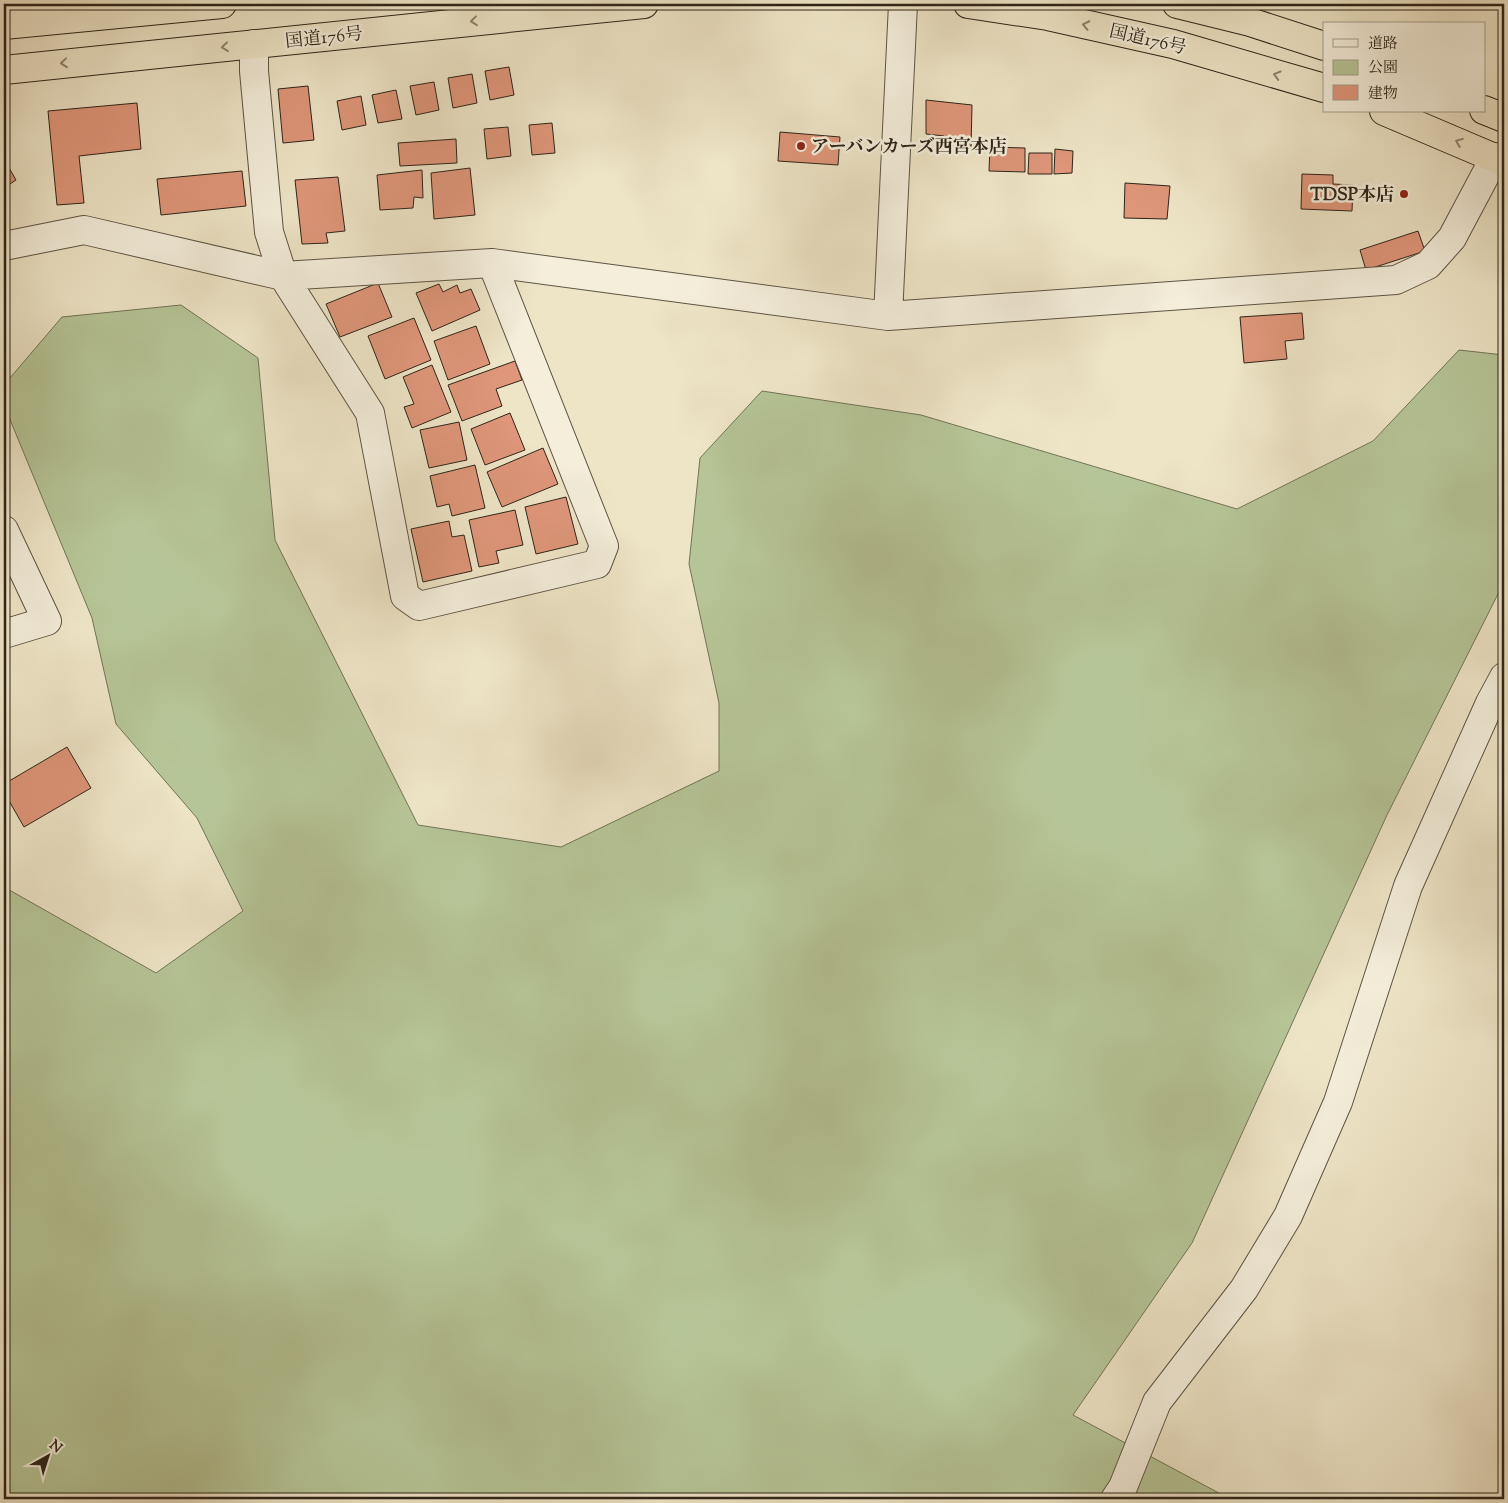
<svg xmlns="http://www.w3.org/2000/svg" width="1508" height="1503" font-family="'Sorts Mill Goudy','Noto Serif JP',serif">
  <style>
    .green { fill: #b6c597; stroke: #727458 }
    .building { fill: #df967a; stroke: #2d2419 }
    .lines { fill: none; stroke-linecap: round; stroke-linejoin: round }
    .minor-casing { stroke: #5d5444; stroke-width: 30 }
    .highway-casing { stroke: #2d2419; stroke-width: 30 }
    .minor { stroke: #f4eedb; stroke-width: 28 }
    .highway { stroke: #eee5c7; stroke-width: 28 }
    .oneway { stroke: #8e8470 }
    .poi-dot { fill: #8f2418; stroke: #f4eedb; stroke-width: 2 }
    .labels { text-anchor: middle; stroke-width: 5; stroke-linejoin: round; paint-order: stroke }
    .street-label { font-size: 18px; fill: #2d2419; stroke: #f4eedb }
    .poi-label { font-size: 18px; font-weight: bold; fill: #2d2419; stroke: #f4eedb; text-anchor: start }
  </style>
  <rect width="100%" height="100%" fill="#eee5c7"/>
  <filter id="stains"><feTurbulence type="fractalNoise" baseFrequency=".004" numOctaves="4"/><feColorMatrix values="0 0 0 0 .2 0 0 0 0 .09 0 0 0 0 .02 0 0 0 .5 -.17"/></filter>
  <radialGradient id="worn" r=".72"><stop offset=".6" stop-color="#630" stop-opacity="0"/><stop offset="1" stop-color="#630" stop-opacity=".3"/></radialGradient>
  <path class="green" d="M 181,305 L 258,358 L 275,540 L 418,825 L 561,847 L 719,771 L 719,703 L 689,564 L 700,458 L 762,391 L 921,415 L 1237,509 L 1373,441 L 1459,350 L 1504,355 L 1504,582 L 1387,815 L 1192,1243 L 1073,1415 L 1230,1499 L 4,1499 L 4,887 L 156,973 L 243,911 L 197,818 L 116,724 L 92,618 L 4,405 L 4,385 L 62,317 Z"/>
  <path class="building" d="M 509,67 L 514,95 L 490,100 L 485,71 Z
    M 472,74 L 477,103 L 453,108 L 448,78 Z
    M 434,82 L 439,110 L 416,115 L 410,86 Z
    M 308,86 L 314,140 L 283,143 L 278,89 Z
    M 396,90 L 402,119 L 378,123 L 372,95 Z
    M 361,96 L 366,125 L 342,130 L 337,101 Z
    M 926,100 L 972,105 L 971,149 L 944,147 L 944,136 L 926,134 Z
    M 137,103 L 141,149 L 79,156 L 84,203 L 57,205 L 48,111 Z
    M 552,123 L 555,153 L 532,155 L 529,125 Z
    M 508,127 L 511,156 L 487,159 L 484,129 Z
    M 780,132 L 840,137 L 838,165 L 778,161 Z
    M 456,139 L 457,163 L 400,166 L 398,143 Z
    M 990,147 L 1025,148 L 1025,172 L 989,171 Z
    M 1055,149 L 1073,151 L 1072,173 L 1054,174 Z
    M 1029,153 L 1052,153 L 1052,174 L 1028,174 Z
    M 4,159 L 16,180 L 7,186 L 4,180 Z
    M 470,168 L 475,215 L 434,219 L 431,173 Z
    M 422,170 L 423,198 L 414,197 L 413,208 L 380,210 L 377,175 Z
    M 242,171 L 246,206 L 161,215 L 157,179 Z
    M 1302,174 L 1333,175 L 1333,184 L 1353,185 L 1352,211 L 1301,209 Z
    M 338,177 L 345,231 L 326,233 L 328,243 L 302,244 L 295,180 Z
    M 1125,183 L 1170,186 L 1167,219 L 1124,218 Z
    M 1418,231 L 1425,251 L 1366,270 L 1360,250 Z
    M 378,283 L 392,317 L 340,337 L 326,304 Z
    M 439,284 L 443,292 L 457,285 L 460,293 L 471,289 L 480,310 L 432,331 L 416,293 Z
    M 1302,313 L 1304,339 L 1285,341 L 1287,359 L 1244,363 L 1240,317 Z
    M 414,318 L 431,360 L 385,379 L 368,336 Z
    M 476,326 L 490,364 L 448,380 L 434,341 Z
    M 515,361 L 522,380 L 496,389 L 502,406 L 462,421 L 448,385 Z
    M 432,365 L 451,412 L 412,428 L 404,407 L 414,404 L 403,377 Z
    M 510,413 L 525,450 L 485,465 L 471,429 Z
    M 459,422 L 467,460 L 429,468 L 420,430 Z
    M 543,448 L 558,484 L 502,507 L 487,472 Z
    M 475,465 L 485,508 L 452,516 L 449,504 L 437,507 L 430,476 Z
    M 566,497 L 578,544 L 536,554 L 525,507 Z
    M 515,510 L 523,545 L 496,551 L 499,563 L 479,567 L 469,520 Z
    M 449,521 L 452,537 L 464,535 L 472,571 L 423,582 L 411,529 Z
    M 67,747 L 91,788 L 24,827 L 4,792 L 4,784 Z"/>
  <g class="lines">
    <g class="minor-casing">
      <path id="minor" d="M 254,44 L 254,71 L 269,232 L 283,276 L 370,413 L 405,596 L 419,606 L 597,564 L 604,546 L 492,263
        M 4,246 L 84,230 L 283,276 L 492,263 L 888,316 L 1396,280 L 1428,265 L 1452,238 L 1495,157
        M 888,316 L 903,4
        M 4,530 L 47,621 L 4,634
        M 1115,1499 L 1123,1487 L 1157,1402 L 1244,1289 L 1288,1216 L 1338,1102 L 1408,886 L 1490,703 L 1504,677"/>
    </g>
    <g class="highway-casing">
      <path id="highway" d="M 968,4 L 1048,16 L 1173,44 L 1324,88
        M 1177,4 L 1250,22 L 1324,46
        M 4,25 L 222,4
        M 4,70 L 644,4
        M 1484,110 L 1504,118
        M 1384,111 L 1504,162"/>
    </g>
    <use href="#minor" class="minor"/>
    <use href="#highway" class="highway"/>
  </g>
  <defs><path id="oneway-chevron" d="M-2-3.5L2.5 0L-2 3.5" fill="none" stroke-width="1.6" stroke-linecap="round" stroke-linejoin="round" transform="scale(1.25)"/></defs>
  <g class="oneway">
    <use href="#oneway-chevron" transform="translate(474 21) rotate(174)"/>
    <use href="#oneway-chevron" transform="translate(1086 25) rotate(-168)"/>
    <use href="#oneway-chevron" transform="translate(225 47) rotate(174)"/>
    <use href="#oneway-chevron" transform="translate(64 63) rotate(174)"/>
    <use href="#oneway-chevron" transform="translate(1277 75) rotate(-164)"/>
    <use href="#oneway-chevron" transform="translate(1459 142) rotate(-158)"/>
  </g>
  <g class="poi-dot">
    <circle cx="801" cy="146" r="5"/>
    <circle cx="1404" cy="194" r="5"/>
  </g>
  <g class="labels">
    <g class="street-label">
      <text transform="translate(324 37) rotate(-6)" y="6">国道176号</text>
      <text transform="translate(1148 39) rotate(13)" y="6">国道176号</text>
    </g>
    <g class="poi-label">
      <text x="811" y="152">アーバンカーズ西宮本店</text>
      <text x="1394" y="200" text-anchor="end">TDSP本店</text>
    </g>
  </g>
  <rect width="1508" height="1503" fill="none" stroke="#eee5c7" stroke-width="20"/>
  <rect x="5" y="5" width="1498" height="1493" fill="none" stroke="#2d2419" stroke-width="2.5"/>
  <rect x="10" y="10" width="1488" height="1483" fill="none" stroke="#2d2419"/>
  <rect x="1323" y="22" width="162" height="90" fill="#f4eedb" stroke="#a49d8d"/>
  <rect x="1333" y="39" width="25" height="8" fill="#f4eedb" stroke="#a49d8d"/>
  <text x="1368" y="48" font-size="15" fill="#2d2419">道路</text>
  <rect x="1333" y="60" width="25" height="15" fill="#b6c597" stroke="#a49d8d"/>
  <text x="1368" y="72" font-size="15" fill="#2d2419">公園</text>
  <rect x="1333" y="85" width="25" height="15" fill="#df967a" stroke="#a49d8d"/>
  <text x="1368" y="98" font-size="15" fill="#2d2419">建物</text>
  <g transform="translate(48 1456) rotate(39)" stroke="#f4eedb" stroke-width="4" paint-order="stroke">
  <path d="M0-4L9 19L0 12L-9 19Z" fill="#2d2419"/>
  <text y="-8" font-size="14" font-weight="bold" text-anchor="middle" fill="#2d2419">N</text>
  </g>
  <rect width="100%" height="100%" filter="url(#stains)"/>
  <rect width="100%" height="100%" fill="url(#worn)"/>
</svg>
